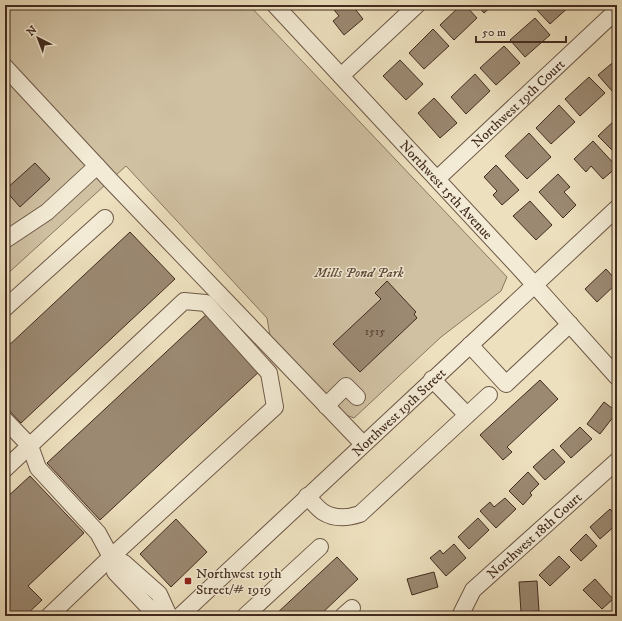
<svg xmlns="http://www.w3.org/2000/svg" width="622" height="621" font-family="'IM FELL DW Pica',serif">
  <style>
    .green { fill: #d0c1a3; stroke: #897661 }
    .building { fill: #9b8972; stroke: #422b1f }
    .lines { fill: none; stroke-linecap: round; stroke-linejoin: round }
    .minor-casing { stroke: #6d5847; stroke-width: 18 }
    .minor { stroke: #f3ebd5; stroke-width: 16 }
    .poi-dot { fill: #8f2418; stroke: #f3ebd5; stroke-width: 1.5 }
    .labels { text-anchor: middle; stroke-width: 3; stroke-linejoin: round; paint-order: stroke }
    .number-label { font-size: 12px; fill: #584234 }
    .street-label { font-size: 14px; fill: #422b1f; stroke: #f3ebd5 }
    .park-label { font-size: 14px; font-style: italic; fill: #5e4939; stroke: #f3ebd5 }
    .poi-label { font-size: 14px; fill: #422b1f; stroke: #f3ebd5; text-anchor: start }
  </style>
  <rect width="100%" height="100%" fill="#ede0be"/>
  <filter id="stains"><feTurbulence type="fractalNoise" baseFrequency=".005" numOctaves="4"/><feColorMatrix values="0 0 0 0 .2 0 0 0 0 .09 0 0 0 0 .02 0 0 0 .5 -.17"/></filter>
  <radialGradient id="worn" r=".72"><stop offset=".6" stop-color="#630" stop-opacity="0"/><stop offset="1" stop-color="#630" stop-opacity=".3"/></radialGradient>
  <path class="green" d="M 5,5 L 249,5 L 507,277 L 501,291 L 441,337 L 354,418 L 346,415 L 270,336 L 267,318 L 126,166 L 5,276 Z"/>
  <path class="building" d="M 330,5 L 352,5 L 363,19 L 344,35 L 333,21 L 339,16 Z
    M 461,5 L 465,5 L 477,18 L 454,40 L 440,25 Z
    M 477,5 L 493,5 L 484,13 Z
    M 539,5 L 571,5 L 550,24 L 536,9 Z
    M 535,18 L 550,35 L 525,57 L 510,40 Z
    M 433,29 L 449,46 L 424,69 L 409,53 Z
    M 504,46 L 520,63 L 496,85 L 480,68 Z
    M 617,59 L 617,87 L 612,91 L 598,75 Z
    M 400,60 L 423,84 L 406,100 L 383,76 Z
    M 475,74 L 490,91 L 466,114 L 451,97 Z
    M 589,77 L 605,93 L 580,116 L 565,99 Z
    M 434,98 L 457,123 L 440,138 L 418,113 Z
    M 559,105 L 575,122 L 551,144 L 536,128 Z
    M 617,118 L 617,155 L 598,136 Z
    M 529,133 L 551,157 L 527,179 L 505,156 Z
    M 593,141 L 617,167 L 603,179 L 591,166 L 586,172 L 574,159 Z
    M 35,163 L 50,179 L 20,207 L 5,190 Z
    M 496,165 L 519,190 L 502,205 L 493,195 L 497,191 L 484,177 Z
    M 558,174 L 570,187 L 564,192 L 576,205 L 563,218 L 539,192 Z
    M 530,201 L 552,225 L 536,240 L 513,216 Z
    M 130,232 L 175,279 L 21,423 L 5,406 L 5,349 Z
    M 606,269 L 617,281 L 617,283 L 597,302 L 585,289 Z
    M 387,281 L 416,312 L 414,314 L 417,318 L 360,372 L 333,344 L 381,299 L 375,293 Z
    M 209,312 L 262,369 L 100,520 L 47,463 Z
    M 540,380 L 558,399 L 507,447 L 512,452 L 503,460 L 480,435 Z
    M 604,402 L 617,412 L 600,434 L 587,424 Z
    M 580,427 L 592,439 L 571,458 L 560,446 Z
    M 553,449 L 565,462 L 545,480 L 533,467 Z
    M 528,472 L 539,484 L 530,493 L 532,495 L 523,505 L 509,491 Z
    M 30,476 L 84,533 L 28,586 L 42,600 L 25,616 L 5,616 L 5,499 Z
    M 505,498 L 516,509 L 496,528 L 480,511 L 490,502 L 494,507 Z
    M 610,509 L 617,517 L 617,524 L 600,539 L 590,527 Z
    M 478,518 L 489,530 L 469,549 L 458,537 Z
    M 176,519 L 207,552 L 171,587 L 140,554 Z
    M 586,534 L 597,546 L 581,561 L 570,550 Z
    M 454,544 L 466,558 L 446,576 L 430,558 L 440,550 L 443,554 Z
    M 559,556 L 570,567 L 550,586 L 539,575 Z
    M 337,557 L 358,579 L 319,616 L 274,616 Z
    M 434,572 L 438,587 L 412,595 L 407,579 Z
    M 595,579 L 613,599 L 602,609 L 583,590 Z
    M 537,581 L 539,611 L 521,612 L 519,582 Z"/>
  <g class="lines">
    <g class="minor-casing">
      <g id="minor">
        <path id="s1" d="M 275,5 L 523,272 L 617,377"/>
        <path d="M 5,67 L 110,180 L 363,444"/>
        <path d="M 341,76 L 417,5"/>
        <path id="s2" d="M 437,179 L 617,10"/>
        <path d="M 5,240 L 47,212 L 97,166"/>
        <path d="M 5,308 L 105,218"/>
        <path d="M 470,345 L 506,384 L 570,324"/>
        <path d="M 432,379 L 467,415"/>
        <path d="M 326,406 L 346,386 L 357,397"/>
        <path d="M 5,420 L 30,446 L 38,468 L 98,533 L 111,557 L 115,572 L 157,616"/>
        <path d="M 5,469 L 184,301 L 206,303 L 269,373 L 275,407 L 111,557 L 49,616"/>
        <path d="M 307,496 C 312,501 317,508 323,512 C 334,519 348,518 360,514 L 489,395"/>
        <path d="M 111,557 L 124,563 L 159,594 L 169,616"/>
        <path id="s3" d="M 180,616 L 617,208"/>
        <path d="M 245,616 L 320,547"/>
        <path d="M 343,616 L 352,608"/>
        <path id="s4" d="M 460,616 L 473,590 L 617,461"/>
      </g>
    </g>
    <use href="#minor" class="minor"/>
  </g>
  <rect class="poi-dot" x="184" y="577" width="8" height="8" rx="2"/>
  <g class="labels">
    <g class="number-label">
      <text x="375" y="335">1515</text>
    </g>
    <g class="street-label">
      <text dy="5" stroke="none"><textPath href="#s2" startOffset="111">Northwest 19th Court</textPath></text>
      <text dy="5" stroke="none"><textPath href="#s1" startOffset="252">Northwest 15th Avenue</textPath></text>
      <text dy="5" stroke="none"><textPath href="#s3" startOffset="299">Northwest 19th Street</textPath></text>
      <text dy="5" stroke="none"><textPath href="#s4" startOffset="111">Northwest 18th Court</textPath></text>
    </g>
    <g class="park-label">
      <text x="359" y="277">Mills Pond Park</text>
    </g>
    <g class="poi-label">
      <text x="196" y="578">Northwest 19th<tspan x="196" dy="16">Street/# 1919</tspan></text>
    </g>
  </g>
  <rect width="622" height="621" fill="none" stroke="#ede0be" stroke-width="20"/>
  <rect x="6" y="6" width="610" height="609" fill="none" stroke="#422b1f" stroke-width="2"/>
  <rect x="10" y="10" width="602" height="601" fill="none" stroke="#422b1f"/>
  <g transform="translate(38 38) rotate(318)" stroke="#f3ebd5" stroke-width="3" paint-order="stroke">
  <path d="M0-3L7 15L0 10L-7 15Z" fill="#422b1f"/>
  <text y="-6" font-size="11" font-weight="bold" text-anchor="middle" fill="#422b1f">N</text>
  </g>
  <path d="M476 36v6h90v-6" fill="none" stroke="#422b1f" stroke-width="2"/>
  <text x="482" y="36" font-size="12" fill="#422b1f" stroke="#f3ebd5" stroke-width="3" paint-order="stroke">50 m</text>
  <rect width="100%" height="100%" filter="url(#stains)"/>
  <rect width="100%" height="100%" fill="url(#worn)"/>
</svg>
